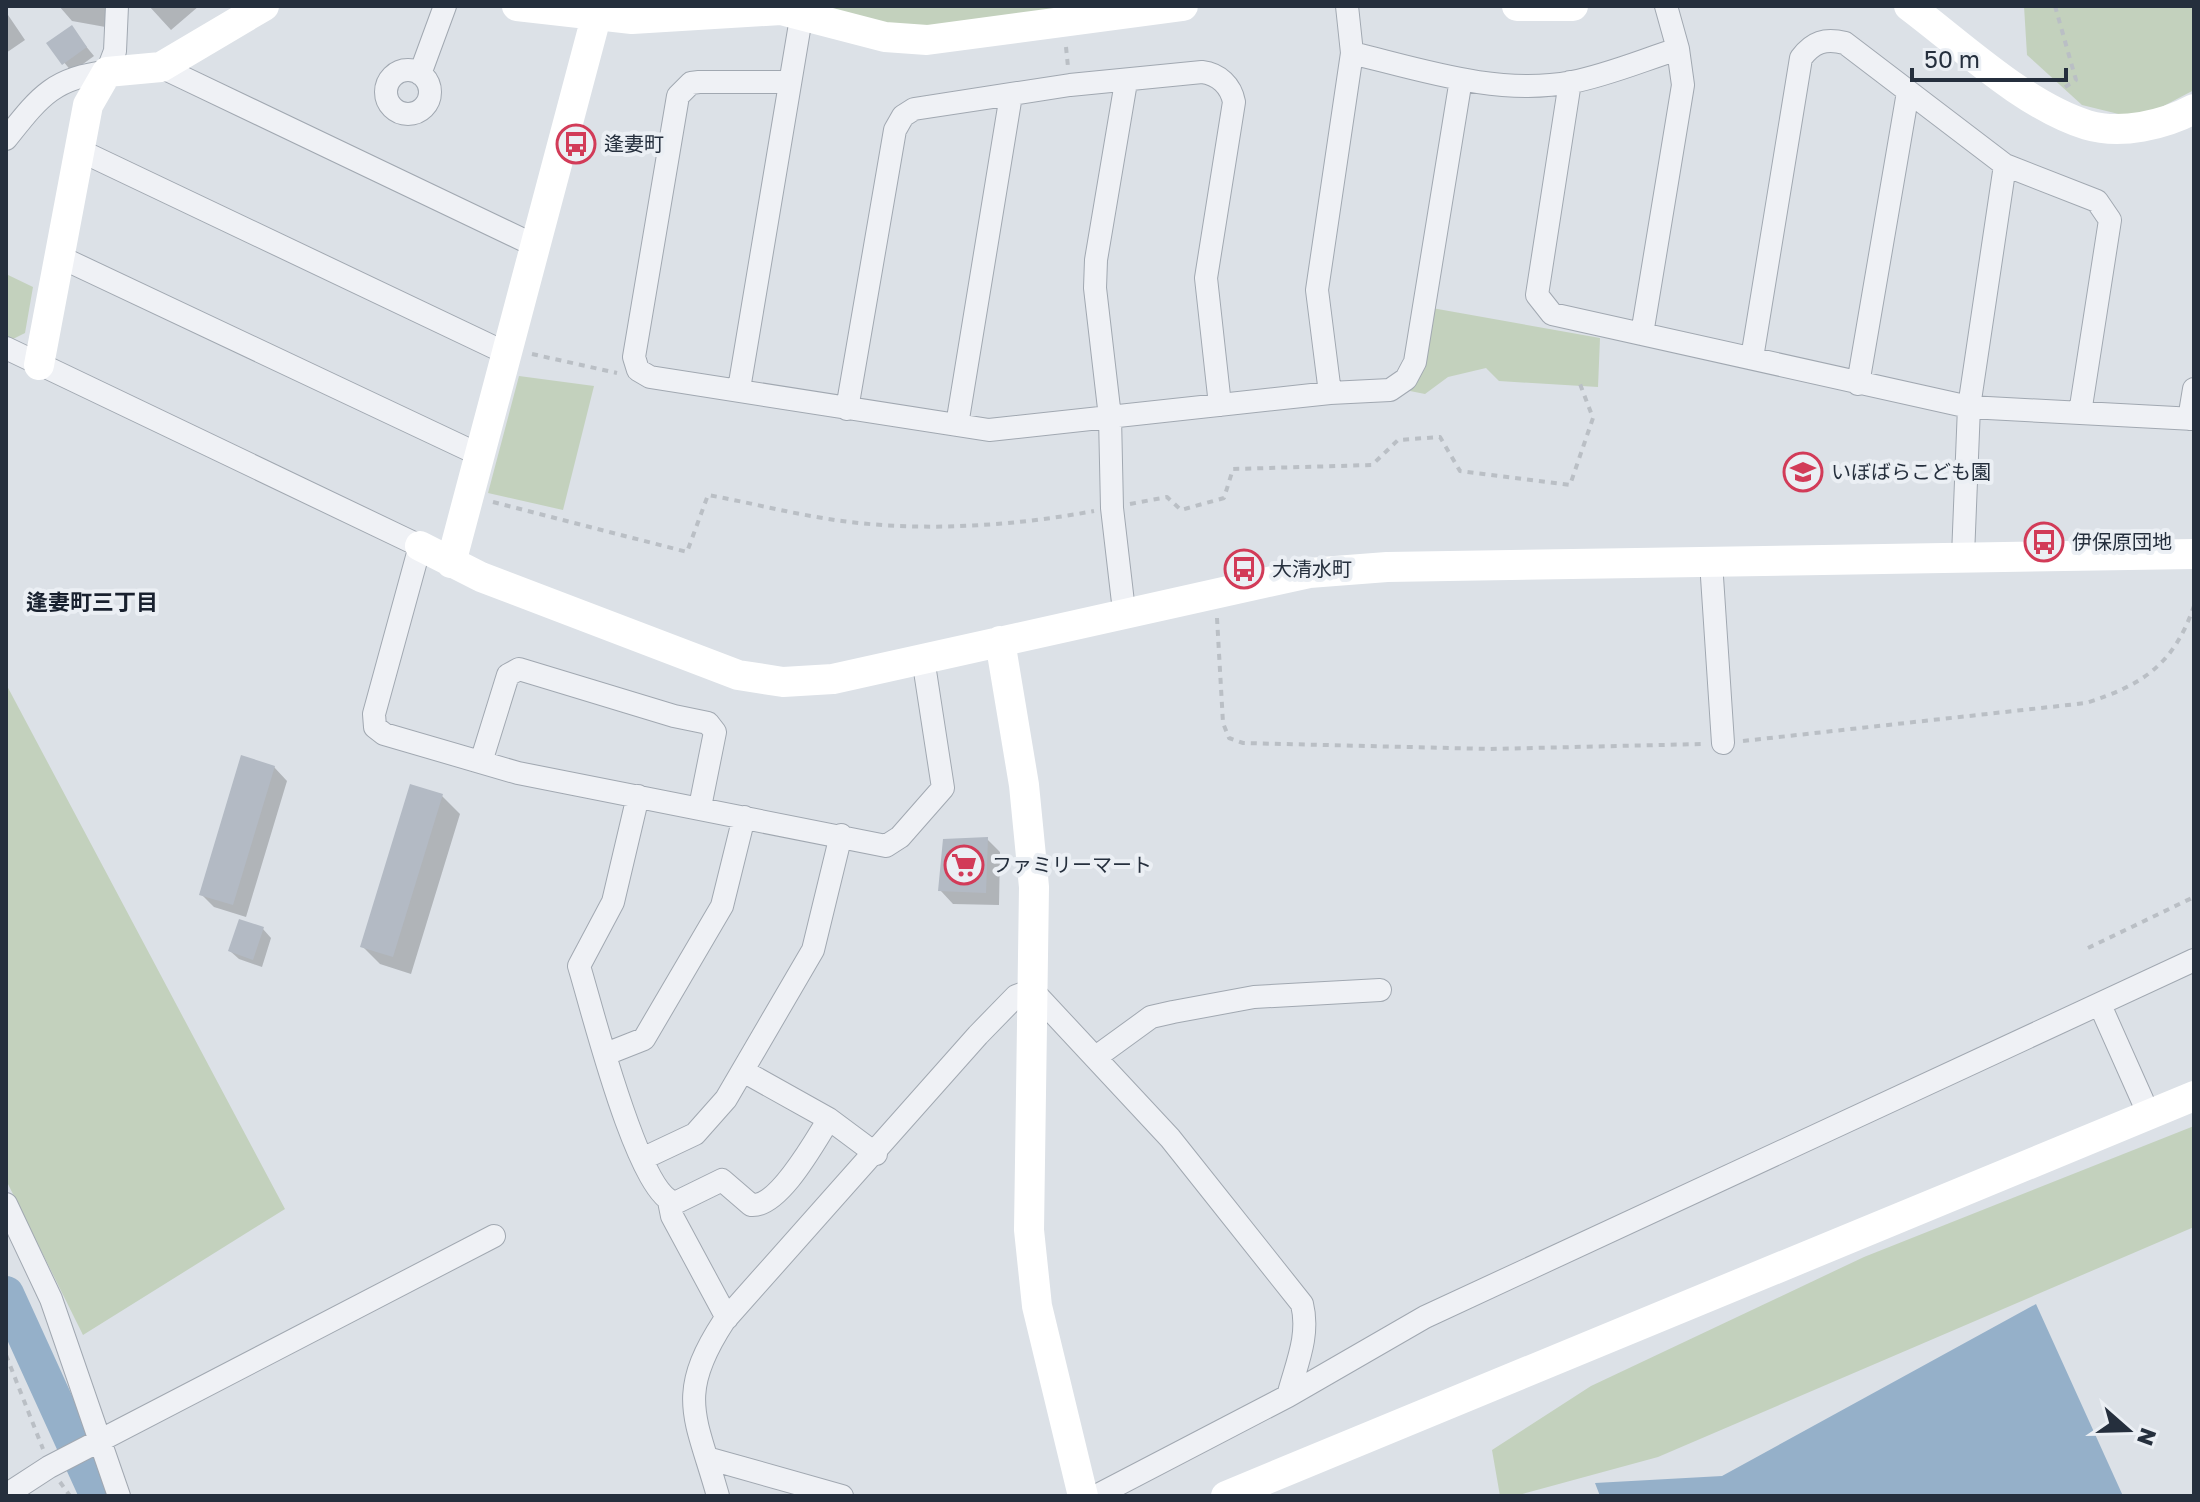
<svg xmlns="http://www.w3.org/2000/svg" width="2200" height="1502" font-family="'Golos Text','Noto Sans JP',sans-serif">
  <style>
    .green { fill: #c3d1bd }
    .water { fill: #95b0c9 }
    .shadow { fill: #0003 }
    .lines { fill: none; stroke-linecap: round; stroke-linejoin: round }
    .river { stroke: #95b0c9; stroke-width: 36 }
    .building { fill: #b3bac4 }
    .street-casing { stroke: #a1a8b1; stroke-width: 24 }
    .path { stroke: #babfc5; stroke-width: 4; stroke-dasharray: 6 6; stroke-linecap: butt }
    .street { stroke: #eff1f5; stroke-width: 22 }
    .secondary { stroke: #fff; stroke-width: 30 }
    .labels { text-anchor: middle; stroke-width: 8; stroke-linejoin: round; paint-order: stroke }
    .poi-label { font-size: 20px; fill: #252f3d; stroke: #ebeff4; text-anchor: start }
    .neighbourhood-label { font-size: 22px; font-weight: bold; fill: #18202e; stroke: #ebeff4 }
  </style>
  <rect width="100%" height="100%" fill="#dce1e7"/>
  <path class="green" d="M 813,6 L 1102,6 L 907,28 Z
    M 2024,6 L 2194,6 L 2194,90 L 2139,119 L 2082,105 L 2027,55 Z
    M 6,274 L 33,287 L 25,333 L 11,340 L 6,338 Z
    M 1432,308 L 1600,338 L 1598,387 L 1499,381 L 1486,368 L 1448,377 L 1425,394 L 1410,391 L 1421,365 Z
    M 519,376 L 594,386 L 563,510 L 488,493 Z
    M 6,684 L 285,1209 L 83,1335 L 6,1180 Z
    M 2194,1126 L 2194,1227 L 1658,1457 L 1515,1496 L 1500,1496 L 1492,1450 L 1591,1386 L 1864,1257 Z"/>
  <path class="water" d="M 2036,1304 L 2123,1496 L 1600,1496 L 1595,1483 L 1722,1476 Z"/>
  <path class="shadow" d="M 59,6 L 115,6 L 111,28 L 72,21 Z
    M 149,6 L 199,6 L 171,30 Z
    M 6,12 L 25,40 L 6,53 Z
    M 71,28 L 94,56 L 72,72 L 49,44 Z
    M 274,767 L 287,781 L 246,917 L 214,907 L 201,894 Z
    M 442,796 L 460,814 L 411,974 L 380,964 L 362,946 Z
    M 987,839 L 1000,852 L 999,905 L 953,904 L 940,890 Z
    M 263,929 L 271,938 L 262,967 L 239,959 L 230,951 Z"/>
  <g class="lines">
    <path class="river" d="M 6,1294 L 98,1496"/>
  </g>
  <path class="building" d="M 72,25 L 87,47 L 62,65 L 46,43 Z
    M 241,755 L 275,766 L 233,905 L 199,895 Z
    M 410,784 L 443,794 L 393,957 L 360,947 Z
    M 988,837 L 986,893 L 938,891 L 943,839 Z
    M 239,919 L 264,927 L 253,960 L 228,951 Z"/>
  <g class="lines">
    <g class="street-casing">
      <path id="street" d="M 1347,6 L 1352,53 C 1422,70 1499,96 1572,82 C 1608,75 1643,60 1678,49
        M 161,67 L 536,246
        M386 92a22 22 0 1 1 44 0a22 22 0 1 1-44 0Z
        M 420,74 L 445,6
        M 789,82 L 699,82 L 691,83 L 678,96 L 634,357 L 638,370 L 650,377 L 989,430 L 1330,393 L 1390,390 L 1406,379 L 1415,362 L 1461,79
        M 1570,82 L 1537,295 L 1552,314 L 1969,407 L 2194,419
        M 6,139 C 38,99 53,77 107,72 L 115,51 L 117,6
        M 81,151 L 508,354
        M 60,257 L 482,456
        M 1642,334 L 1683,85 L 1678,49 L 1666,6
        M 6,348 L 420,546 L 374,714 L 375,727 L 384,734 L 518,773 L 886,846 L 900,837 L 943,788 L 923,658
        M 1752,358 L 1801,58 C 1813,42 1825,38 1845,43 L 2005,165 L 2097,201 L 2110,220 L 2080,413
        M 1858,384 L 1908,92
        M 739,389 L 802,12
        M 1330,393 L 1317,290 L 1352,53
        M 847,409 L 895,130 L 903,116 L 914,109 L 1070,85 L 1202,72 C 1219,74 1231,86 1234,102 L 1206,278 L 1220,405
        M 2189,419 L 2194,389
        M 957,425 L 1011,95
        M 1963,556 L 1969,407 L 2005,165
        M 1711,562 L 1723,743
        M 1124,611 L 1112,508 L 1110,417 L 1095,288 L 1096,260 L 1126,82
        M 481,762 L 508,675 L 519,669 L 674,716 L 708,723 L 715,732 L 700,807
        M 638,796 L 613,902 L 579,966 C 592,1008 637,1192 675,1203 L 722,1180 L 751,1205 C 779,1208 815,1141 829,1119
        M 2100,1005 L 2149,1115
        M 606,1054 L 644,1039 L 722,906 L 744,817
        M 1096,1057 L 1151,1017 L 1173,1012 L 1254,997 L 1380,990
        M 743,1071 L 829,1119 L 876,1154
        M 642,1159 L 695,1134 L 726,1099 L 813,950 L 841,835
        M 669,1201 L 672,1216 L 727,1318
        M 6,1204 L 51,1299 L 119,1496
        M 707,1458 L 842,1496
        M 6,1495 L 49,1467 L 494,1236
        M 718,1496 C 696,1417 675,1396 724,1321 L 978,1035 L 1016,996 L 1032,990 L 1170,1138 L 1302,1304 C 1310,1336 1296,1365 1288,1396
        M 1096,1496 L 1288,1396 L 1425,1317 L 2194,960"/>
    </g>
    <path class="path" d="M 2055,6 L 2076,80 L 2062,89
      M 1066,47 L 1068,67
      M 532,354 L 617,373
      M 493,502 L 687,552 L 708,495 C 752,503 797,515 842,521 C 923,532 1014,526 1094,511
      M 1130,504 L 1167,497 L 1181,510 L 1224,498 L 1233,469 L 1372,465 L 1398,440 L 1440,437 L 1460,471 L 1570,485 L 1593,418 L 1580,384
      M 1217,618 L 1223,723 L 1229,738 L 1243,743 L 1490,749 L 1702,744
      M 1743,741 L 2086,703 C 2143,685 2174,664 2194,606
      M 2088,948 L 2194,897
      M 6,1355 L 43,1449
      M 60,1482 L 70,1496"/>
    <use href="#street" class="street"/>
    <path class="secondary" d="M 517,6 L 632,19 L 781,10 L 885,37 L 927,40 L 1183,6
      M 1517,6 L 1573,6
      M 1909,6 C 1961,45 2025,106 2087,125 C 2121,135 2164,125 2194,109
      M 39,365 L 88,105 L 107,72 L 161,67 L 264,6
      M 420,546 L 481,577 L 738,675 L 783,682 L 833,679 L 1309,573 L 1387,567 L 2194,554
      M 451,563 L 599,6
      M 1000,641 L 1024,785 L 1034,887 L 1029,1230 L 1037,1306 L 1083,1496
      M 1226,1496 L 2194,1096"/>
  </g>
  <defs>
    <g id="bus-ring" transform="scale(2)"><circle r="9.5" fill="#ebeff4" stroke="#d23b58" stroke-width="1.5"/><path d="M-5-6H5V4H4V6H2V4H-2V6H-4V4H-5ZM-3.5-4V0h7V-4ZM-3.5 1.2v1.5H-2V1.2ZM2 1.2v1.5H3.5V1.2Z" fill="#d23b58"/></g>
    <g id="school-ring" transform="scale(2)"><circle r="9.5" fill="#ebeff4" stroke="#d23b58" stroke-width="1.5"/><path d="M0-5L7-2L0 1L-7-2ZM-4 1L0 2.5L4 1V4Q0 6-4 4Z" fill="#d23b58"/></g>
    <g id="supermarket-ring" transform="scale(2)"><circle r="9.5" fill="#ebeff4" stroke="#d23b58" stroke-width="1.5"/><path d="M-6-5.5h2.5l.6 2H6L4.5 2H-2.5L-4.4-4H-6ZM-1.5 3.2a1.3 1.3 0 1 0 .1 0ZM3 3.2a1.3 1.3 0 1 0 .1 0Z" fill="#d23b58"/></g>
  </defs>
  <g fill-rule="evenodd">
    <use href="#bus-ring" x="576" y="144"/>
    <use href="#school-ring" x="1803" y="472"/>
    <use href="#bus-ring" x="2044" y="542"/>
    <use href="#bus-ring" x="1244" y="569"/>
    <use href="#supermarket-ring" x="964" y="865"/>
  </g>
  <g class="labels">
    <g class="poi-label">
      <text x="604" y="151">逢妻町</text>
      <text x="1831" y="479">いぼばらこども園</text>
      <text x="2072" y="549">伊保原団地</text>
      <text x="1272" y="576">大清水町</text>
      <text x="992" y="872">ファミリーマート</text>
    </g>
    <g class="neighbourhood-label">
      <text x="92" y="610">逢妻町三丁目</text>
    </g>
  </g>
  <rect width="2200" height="1502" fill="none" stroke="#252f3d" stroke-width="16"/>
  <g transform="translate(2128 1430) rotate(110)" stroke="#ebeff4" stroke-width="6" paint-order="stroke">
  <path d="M0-6L14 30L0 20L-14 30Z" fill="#252f3d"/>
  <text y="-12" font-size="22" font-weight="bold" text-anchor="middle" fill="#252f3d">N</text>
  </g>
  <path d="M1912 68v12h154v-12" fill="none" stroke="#252f3d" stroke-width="4"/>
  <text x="1924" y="68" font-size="24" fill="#252f3d" stroke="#ebeff4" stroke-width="6" paint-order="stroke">50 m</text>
</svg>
